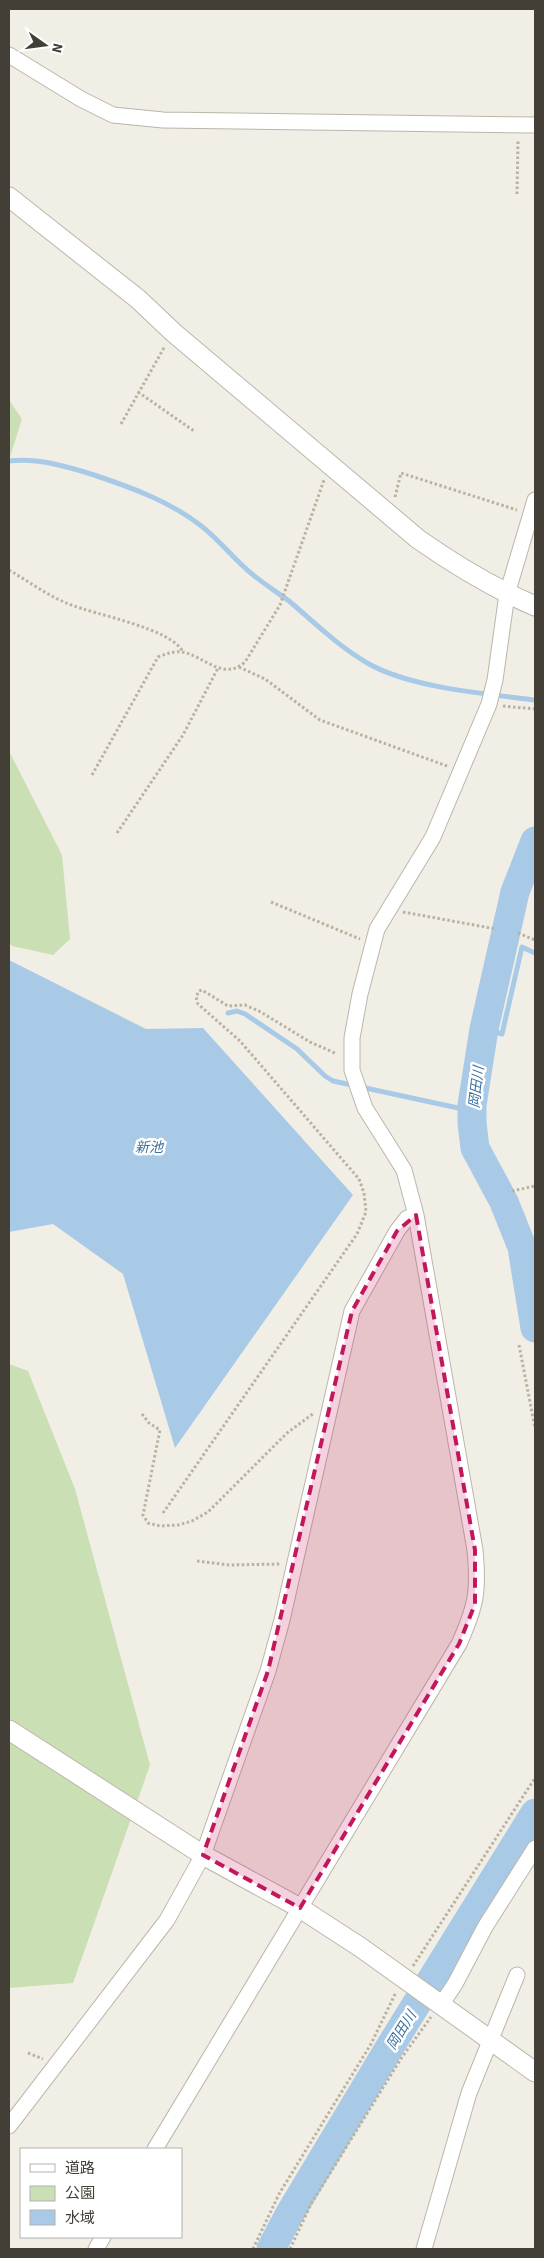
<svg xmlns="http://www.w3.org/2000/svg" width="544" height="2258" font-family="'Source Sans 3','Noto Sans JP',sans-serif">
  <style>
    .green { fill: #cae0b4 }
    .water { fill: #a9cae7 }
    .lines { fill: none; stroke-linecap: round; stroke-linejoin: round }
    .stream { stroke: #a9cae7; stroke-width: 5 }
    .river { stroke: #a9cae7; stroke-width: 29 }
    .minor-casing { stroke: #bbb6aa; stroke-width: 17 }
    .tertiary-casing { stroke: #bbb6aa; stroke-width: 21 }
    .path { stroke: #bbb29d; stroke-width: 3; stroke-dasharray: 2.5 2.5; stroke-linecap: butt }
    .minor { stroke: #fff; stroke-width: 15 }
    .tertiary { stroke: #fff; stroke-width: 19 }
    .marked { fill: #c2185b; fill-opacity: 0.2; stroke: #c2185b; stroke-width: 4; stroke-dasharray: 10 6; stroke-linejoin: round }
    .labels { text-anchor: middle; stroke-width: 5; stroke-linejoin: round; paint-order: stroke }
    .water-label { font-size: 14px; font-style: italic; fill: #3d71a1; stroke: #fff }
  </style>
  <rect width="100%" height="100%" fill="#f1eee6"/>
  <path class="green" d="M 9,400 L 22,419 L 9,460 Z
    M 9,751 L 62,855 L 70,939 L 53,955 L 12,946 L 9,942 Z
    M 9,1364 L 28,1371 L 75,1489 L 150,1765 L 73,1983 L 9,1988 Z"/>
  <path class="water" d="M 9,960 L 146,1029 L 203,1028 L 353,1195 L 175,1448 L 123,1274 L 53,1224 L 9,1232 Z"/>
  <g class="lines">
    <path class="stream" d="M 9,461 C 38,458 66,466 94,475 C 130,487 169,501 200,525 C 219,539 233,559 252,574 C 264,584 277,592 289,601 C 315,623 339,647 369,664 C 412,688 487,694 535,700
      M 228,1013 L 237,1011 L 245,1014 L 297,1049 L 325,1076 L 333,1081 L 472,1111
      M 484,1029 L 502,1034 L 522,947 L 535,953"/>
    <path class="river" d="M 535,841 L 515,892 L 484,1029 L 472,1105 L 472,1123 L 475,1148 L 504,1202 L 522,1247 L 535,1328
      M 271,2249 L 289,2215 L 391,2045 L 535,1813"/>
    <g class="minor-casing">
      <path id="minor" d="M 9,55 L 81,99 L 113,115 L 163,120 L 535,125
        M 441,2005 L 455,1984 L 485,1927 L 535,1848
        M 9,2126 L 167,1920 L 203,1855 L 268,1671 L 282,1620 L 352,1311 L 397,1231 L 407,1218 L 416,1215
        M 155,2149 L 459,1644 C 476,1606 479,1592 475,1550 L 416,1215 L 404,1170 L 365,1108 L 352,1070 L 352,1038 L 360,994 L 377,929 L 433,837 L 489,704 L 495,680 L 507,594 L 535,500
        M 96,2249 L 103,2237
        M 424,2249 L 469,2093 L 517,1975"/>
    </g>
    <g class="tertiary-casing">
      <path id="tertiary" d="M 9,197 L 138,299 L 174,333 L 418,539 C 455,565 493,588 535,606
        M 9,1730 L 203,1855 L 300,1908 L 360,1947 L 535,2072"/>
    </g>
    <path class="path" d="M 517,194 L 518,140
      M 138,392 L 194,431
      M 121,424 L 165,346
      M 395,497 L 401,473 L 517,510
      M 9,570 C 28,581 48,596 69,604 C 95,615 171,628 183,652
      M 239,667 L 265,679 L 320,720 L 447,766
      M 503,706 L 535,709
      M 92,775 L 158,657 C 166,654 173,651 182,652 C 203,655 223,682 245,662 L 280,605 L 324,480
      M 117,833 L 183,735 L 218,668
      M 271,902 L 360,939
      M 403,912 L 496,929
      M 518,933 L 535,940
      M 512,1191 L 535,1186
      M 519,1345 L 535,1428
      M 142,1414 L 149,1423 L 160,1430 L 143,1515 L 148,1523 L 160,1526 L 178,1525 L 192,1521 L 208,1512 L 287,1433 L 314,1413
      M 163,1513 L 357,1234 L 366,1212 L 364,1193 L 359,1179 L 240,1041 L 198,1004 L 196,997 L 199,991 L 202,990 L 228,1006 L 245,1005 L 259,1011 L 310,1042 L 337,1054
      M 197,1561 L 229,1565 L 281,1564
      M 413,1966 L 535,1778
      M 28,2053 L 43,2059
      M 253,2249 L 279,2194 L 371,2044 L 396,1992
      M 290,2249 L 311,2204 L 402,2057 L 431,2017"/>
    <use href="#minor" class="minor"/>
    <use href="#tertiary" class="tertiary"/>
  </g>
  <path class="marked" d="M 416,1215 L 475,1550 L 475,1604 L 459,1644 L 300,1908 L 203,1855 L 268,1671 L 352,1311 L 397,1231 Z"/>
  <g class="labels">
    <g class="water-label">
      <text transform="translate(476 1087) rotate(-83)" y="5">岡田川</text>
      <text x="149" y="1152">新池</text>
      <text transform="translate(401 2030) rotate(-58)" y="5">岡田川</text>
    </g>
  </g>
  <rect width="544" height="2258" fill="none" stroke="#433f36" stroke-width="20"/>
  <rect x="20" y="2148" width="162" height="90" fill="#ffffff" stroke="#b4b2af"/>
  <rect x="30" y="2164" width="25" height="8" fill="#ffffff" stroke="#b4b2af"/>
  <text x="65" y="2173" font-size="15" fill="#433f36">道路</text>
  <rect x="30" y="2186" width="25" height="15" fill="#cae0b4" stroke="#b4b2af"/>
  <text x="65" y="2198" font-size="15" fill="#433f36">公園</text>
  <rect x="30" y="2210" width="25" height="15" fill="#a9cae7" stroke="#b4b2af"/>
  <text x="65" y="2223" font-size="15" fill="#433f36">水域</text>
  <g transform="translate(45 45) rotate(104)" stroke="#ffffff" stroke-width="4" paint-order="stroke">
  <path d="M0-4L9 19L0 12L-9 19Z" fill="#433f36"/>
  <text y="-8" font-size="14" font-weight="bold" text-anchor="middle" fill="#433f36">N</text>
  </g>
</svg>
